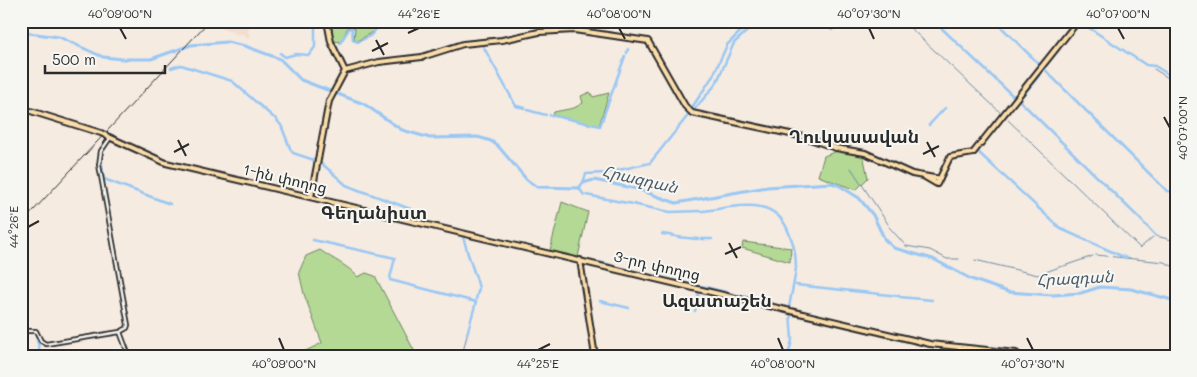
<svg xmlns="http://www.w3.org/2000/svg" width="1197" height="377" font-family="Mali,'Noto Sans Armenian',sans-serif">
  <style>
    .built { fill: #f3decd }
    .green { fill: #b3d995; stroke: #6f8260 }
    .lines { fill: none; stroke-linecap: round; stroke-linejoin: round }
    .stream { stroke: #6d89a4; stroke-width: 1 }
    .canal { stroke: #99c7f4; stroke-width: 2.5 }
    .river { stroke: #99c7f4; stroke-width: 3 }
    .minor-casing { stroke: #2b2b2b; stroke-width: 6 }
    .major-casing { stroke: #2b2b2b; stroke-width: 8 }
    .minor { stroke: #f6f6f2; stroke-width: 2.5 }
    .major { stroke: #fbddab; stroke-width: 4 }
    .rail { stroke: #2b2b2b; stroke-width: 1 }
    .major-bridge-casing { stroke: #2b2b2b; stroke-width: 8; stroke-linecap: butt }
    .major-bridge { stroke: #fbddab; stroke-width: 4 }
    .ticks { fill: none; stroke: #2b2b2b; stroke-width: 2 }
    .labels { text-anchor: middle; stroke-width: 4; stroke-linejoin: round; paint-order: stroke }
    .street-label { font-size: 15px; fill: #2b2b2b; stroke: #f6f6f2 }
    .water-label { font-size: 16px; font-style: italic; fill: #4c5a67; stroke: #f6f6f2 }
    .quarter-label { font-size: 18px; font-weight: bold; fill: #2b2b2b; stroke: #f6f6f2 }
    .neatline { fill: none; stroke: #2b2b2b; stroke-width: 2 }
    .ticks-label { font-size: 12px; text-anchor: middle; fill: #2b2b2b }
  </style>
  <rect width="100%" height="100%" fill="#f5ebe1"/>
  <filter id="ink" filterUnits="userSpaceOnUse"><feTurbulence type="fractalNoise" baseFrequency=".02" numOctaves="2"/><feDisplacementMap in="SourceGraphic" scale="10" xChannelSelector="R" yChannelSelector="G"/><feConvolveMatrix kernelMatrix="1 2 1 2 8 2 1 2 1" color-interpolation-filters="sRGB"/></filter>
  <g filter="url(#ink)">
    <path class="built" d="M 216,21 L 251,21 L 248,31 L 250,39 L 240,33 L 239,35 L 214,24 Z
      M 531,21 L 599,21 L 585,28 L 567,27 L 536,32 Z"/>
    <path class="green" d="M 391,21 C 379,26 370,35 357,41 L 354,40 L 355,28 L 348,27 L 341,42 L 333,41 L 328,23 Z
      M 590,92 L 593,97 L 609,93 L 599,126 L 553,115 L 554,112 L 574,108 L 583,103 L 581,96 Z
      M 837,151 L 863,154 L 868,178 L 856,190 L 818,176 L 824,156 Z
      M 562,202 L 588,212 L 578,257 L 550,250 Z
      M 743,242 L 791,248 L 790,262 L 742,248 Z
      M 320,250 C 334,260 347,265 358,277 L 366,273 L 375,276 L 417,356 L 295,356 L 322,343 L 304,294 L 299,272 L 306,256 Z"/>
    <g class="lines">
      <path class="stream" d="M 903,21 L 1002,114
        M 1154,69 L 1176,83
        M 1005,117 L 1140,248 L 1153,237
        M 851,168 L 888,224
        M 889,227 L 906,246 L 930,250 L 947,259 L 959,259
        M 1156,236 L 1176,241
        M 1096,255 L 1164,262 L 1176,268
        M 975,260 L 1038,275 L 1062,266
        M 1064,266 L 1093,256
        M 793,309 L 828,318
        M 462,356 L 467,335"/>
      <path class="canal" d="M 198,21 L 201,24
        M 822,21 L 832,30
        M 934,21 L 1015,98
        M 995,21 L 1040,65
        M 1080,22 L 1146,65 L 1155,66 L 1176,79
        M 340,43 L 349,29 L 352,28 L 353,40 L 358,42 L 370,36 L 381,24
        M 471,45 L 482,44 L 516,106 L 525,108
        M 1059,50 L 1044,68 L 1050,75 L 1167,191 L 1176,192
        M 280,53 L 285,57 L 296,54 L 308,55
        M 627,53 L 628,49
        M 309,55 L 315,47 L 315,21
        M 171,68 L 181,65 L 232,81 L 273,117
        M 1039,76 L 1019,100 L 1139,218
        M 691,109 L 713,76 L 727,45 L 751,21
        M 527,110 L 546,115
        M 693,111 L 716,84 L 734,43 L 758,21
        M 550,115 L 600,126 L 625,56
        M 275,118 L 280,124
        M 744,122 L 776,129
        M 281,125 L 290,148
        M 929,125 L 945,108
        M 291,150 L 293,153 L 314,160
        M 977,151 L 1061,229 L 1126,258
        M 101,158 L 104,179 L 170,204
        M 319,161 L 346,185 L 361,191
        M 583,183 L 586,174 L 605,173 L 650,163 L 690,113
        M 579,188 L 584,195
        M 362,191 L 413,210 L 423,221
        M 586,195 L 627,203
        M 628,203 L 670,212 L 701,211
        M 703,211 C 736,207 775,194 789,233 C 794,244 796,254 796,267 C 795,281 791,294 789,308
        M 1140,219 L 1156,236
        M 459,233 L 462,234 L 467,250
        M 662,234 L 675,236
        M 677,237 L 698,239
        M 701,239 L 712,239
        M 313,240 L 395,258 L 390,278
        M 467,251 L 474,272
        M 599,262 L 611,265
        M 475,274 L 479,288 L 476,299
        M 652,275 L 664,278
        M 667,279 L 698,286
        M 390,280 L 476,302
        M 796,285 L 899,296
        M 701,286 L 730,293
        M 736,295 L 755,299
        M 900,297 L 932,300
        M 758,300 L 770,303
        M 600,301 L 629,308
        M 695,311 L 699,292
        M 35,332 L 41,356
        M 467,334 L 476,302
        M 788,356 L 792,340 L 790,312"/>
      <path class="river" d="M 21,32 L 59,37 L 103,57 L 122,59 L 151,59 L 191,45 L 227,42 L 245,46 L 280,59 L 301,80 L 364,104 L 402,130 L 430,138 L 478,137 L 491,141 L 498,146 L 527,180 L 537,187 L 579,188 L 583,183 L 594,180 L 637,189 L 676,203 L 767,187 L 832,183 L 840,186 L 859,198 L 873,215 L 885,240 L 894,248 L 933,259 L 971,279 L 1008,292 L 1053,295 L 1081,293 L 1100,287 L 1131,289 L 1176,301"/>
      <g class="minor-casing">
        <path id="minor" d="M 110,138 L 101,151 L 99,165 L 128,325 L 127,328 L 120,332
          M 21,331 L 36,331 L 41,341 L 46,344 L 120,332
          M 120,332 L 129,356"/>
      </g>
      <g class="major-casing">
        <path id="major" d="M 345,71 L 379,62 L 422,57 L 463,44 L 502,40 L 539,32 L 574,30 L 648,41 L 685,106 L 692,113 L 804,137 L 836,148 L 865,153 L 912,174 L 940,179
          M 21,108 L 101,133
          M 109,137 L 166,163 L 930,344 L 1016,353 L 1020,356
          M 925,177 L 937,184 L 950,157 L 973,153 L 1078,21
          M 311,197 L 329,101 L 345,71 L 331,42 L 327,21
          M 580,260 L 595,356"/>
      </g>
      <use href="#minor" class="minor"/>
      <use href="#major" class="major"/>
      <path class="rail" d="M 21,224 L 209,21"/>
      <g class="major-bridge-casing">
        <path id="major-bridge" d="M 101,133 L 109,137"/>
      </g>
      <use href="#major-bridge" class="major-bridge"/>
    </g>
  </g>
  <path class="ticks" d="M 120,28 L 126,39M 619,28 L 625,39M 869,28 L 874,39M 1118,28 L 1124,39M 408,33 L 419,28M 376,40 L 384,55M 372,51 L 388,43M 1164,117 L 1170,128M 178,140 L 186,156M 927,142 L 935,157M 174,152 L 189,144M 923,154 L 939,146M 28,227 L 39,221M 729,243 L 737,258M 725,254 L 741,247M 279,338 L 284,350M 778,338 L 783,350M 1027,338 L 1033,350M 538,350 L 550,344"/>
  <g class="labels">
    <g class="street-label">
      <text transform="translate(285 179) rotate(13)" y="5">1-ին փողոց</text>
      <text transform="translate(657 266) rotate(13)" y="5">3-րդ փողոց</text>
    </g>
    <g class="water-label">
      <text transform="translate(640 179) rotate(13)" y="6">Հրազդան</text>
      <text transform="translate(1075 278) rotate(-3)" y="6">Հրազդան</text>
    </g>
    <g class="quarter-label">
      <text x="854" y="143">Ղուկասավան</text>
      <text x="374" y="219">Գեղանիստ</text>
      <text x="717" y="307">Ազատաշեն</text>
    </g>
  </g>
  <rect width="1197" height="377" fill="none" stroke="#f6f6f2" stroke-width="55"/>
  <path d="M45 65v8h120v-8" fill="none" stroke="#2b2b2b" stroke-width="2.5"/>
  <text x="52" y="65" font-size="15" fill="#2b2b2b" stroke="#f6f6f2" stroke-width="4" paint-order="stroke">500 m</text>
  <rect x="28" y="28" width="1142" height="322" class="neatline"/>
  <g class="ticks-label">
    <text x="120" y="18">40°09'00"N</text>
    <text x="419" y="18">44°26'E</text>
    <text x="619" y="18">40°08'00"N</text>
    <text x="869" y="18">40°07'30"N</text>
    <text x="1118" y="18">40°07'00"N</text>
    <text transform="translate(1183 128) rotate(-90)" y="4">40°07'00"N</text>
    <text transform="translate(14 227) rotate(-90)" y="4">44°26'E</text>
    <text x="284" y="368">40°09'00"N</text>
    <text x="538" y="368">44°25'E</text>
    <text x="783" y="368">40°08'00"N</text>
    <text x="1033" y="368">40°07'30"N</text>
  </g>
</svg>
